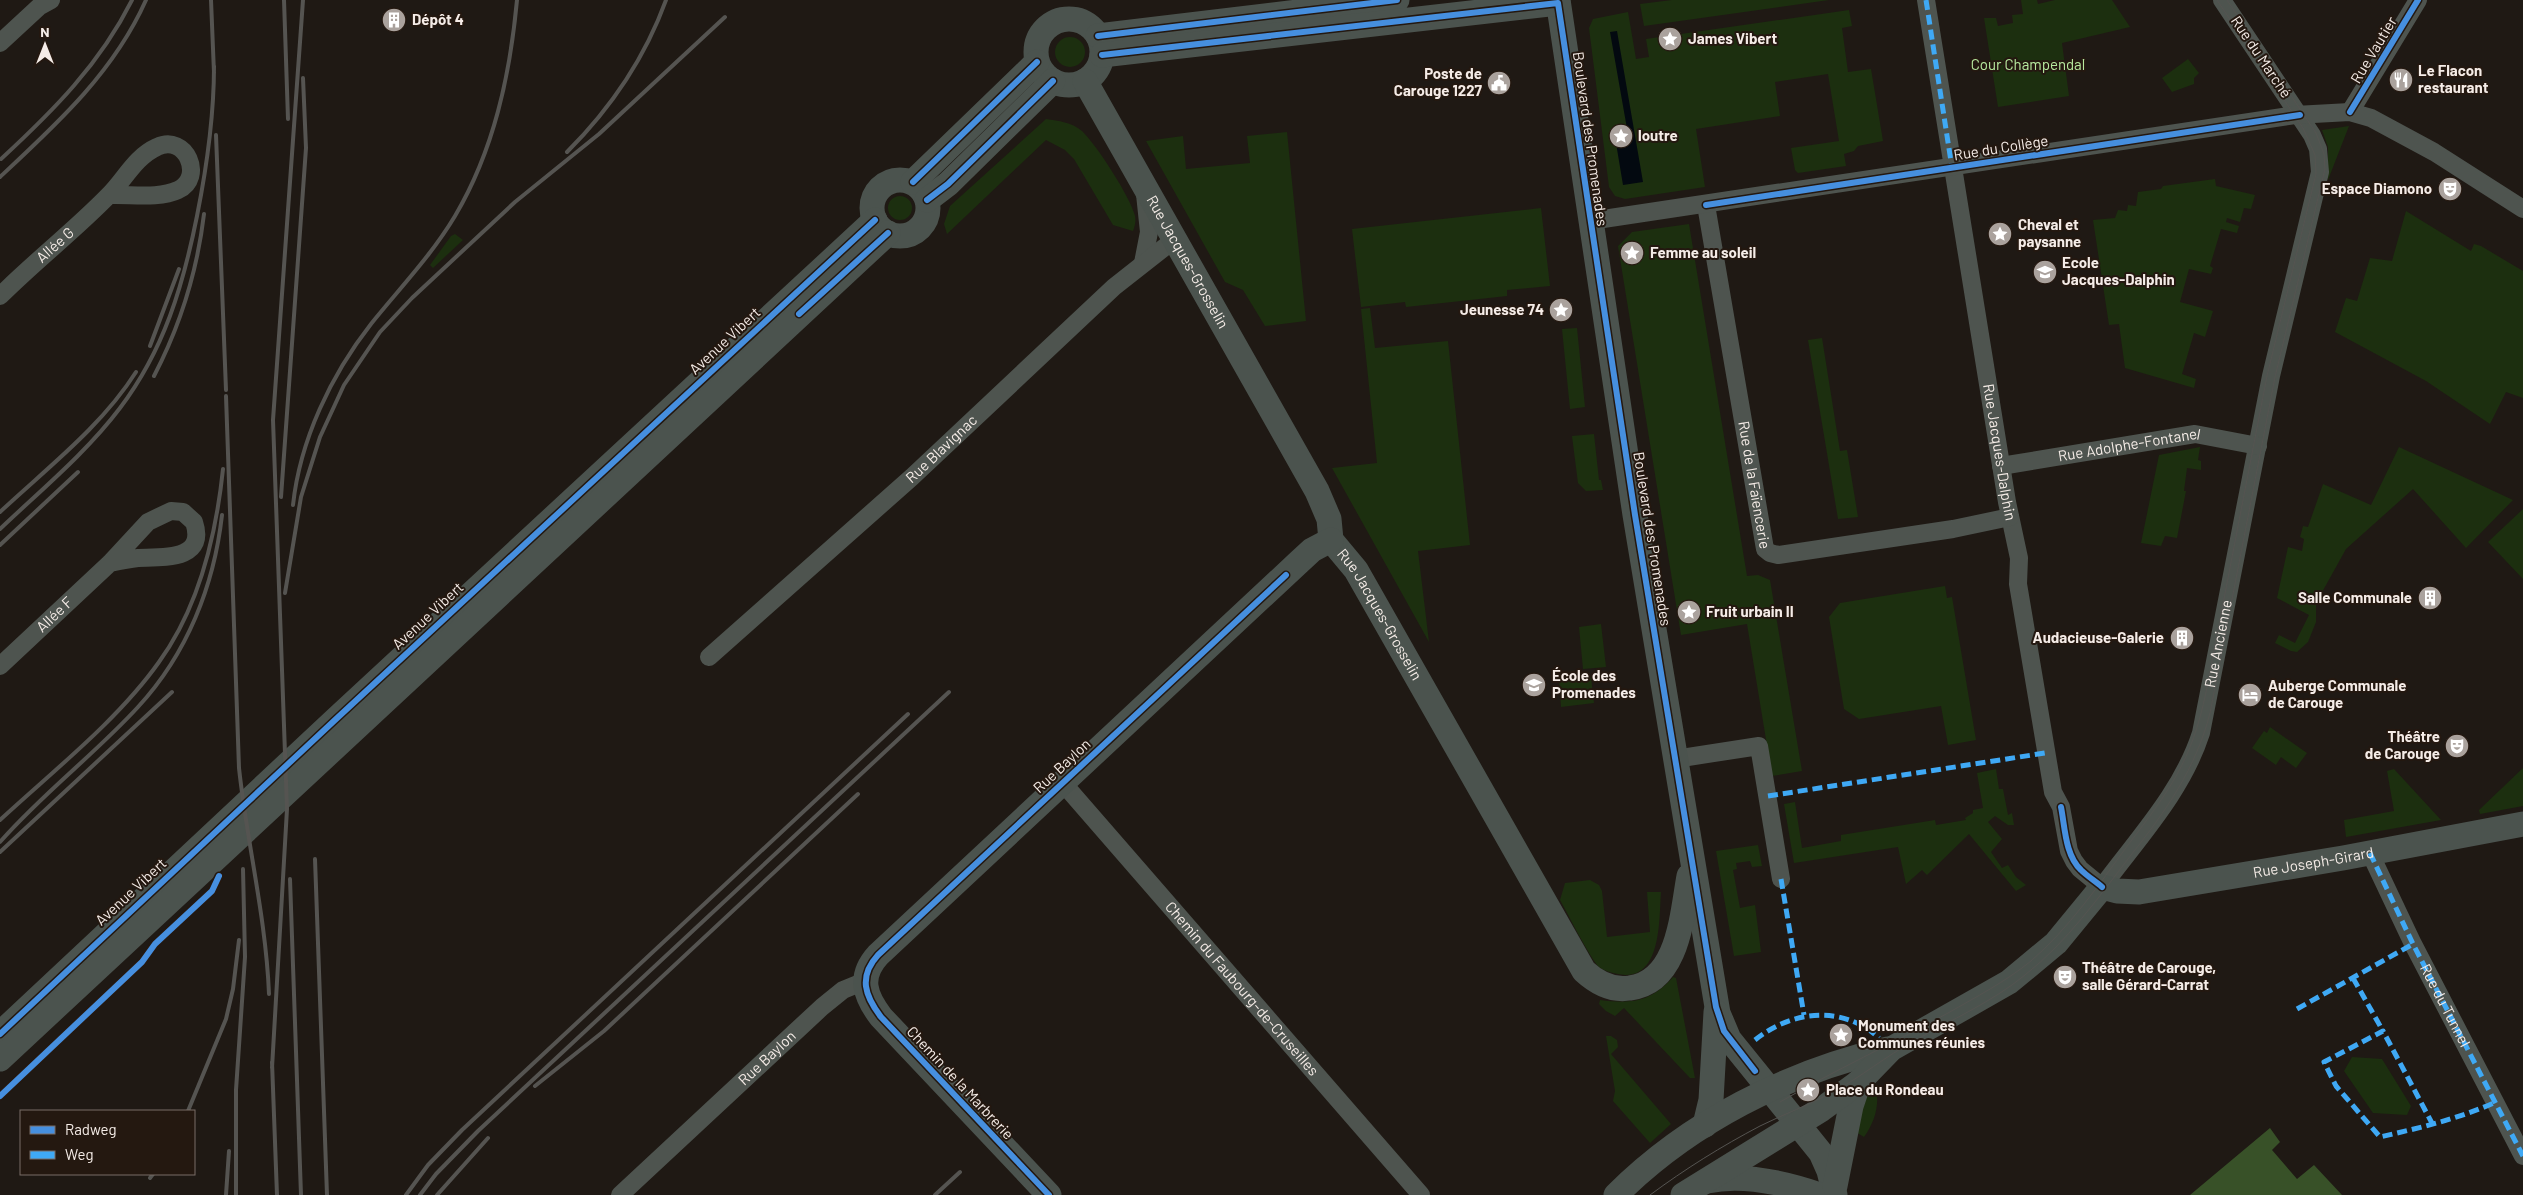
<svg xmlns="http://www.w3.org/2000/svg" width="2523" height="1195" font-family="Barlow,sans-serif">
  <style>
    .green { fill: #1c2f0f }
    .forest { fill: #385128 }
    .water { fill: #030910 }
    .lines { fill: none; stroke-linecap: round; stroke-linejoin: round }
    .street { stroke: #4e544f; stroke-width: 18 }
    .secondary { stroke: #4b534e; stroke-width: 25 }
    .tram { stroke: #555451; stroke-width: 1 }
    .rail { stroke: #555451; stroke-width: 4 }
    .quiet { stroke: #3fa9f5; stroke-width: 5; stroke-dasharray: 10 5; stroke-linecap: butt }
    .cycleway-casing { stroke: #241810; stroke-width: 9 }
    .cycleway { stroke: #468fdf; stroke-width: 6 }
    .labels { text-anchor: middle; stroke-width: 4; stroke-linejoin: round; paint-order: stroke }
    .poi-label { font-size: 15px; font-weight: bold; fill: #f5ece7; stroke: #241810; text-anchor: start }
    .street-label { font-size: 15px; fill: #f5ece7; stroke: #241810 }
    .park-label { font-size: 15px; fill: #b7e99f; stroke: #241810 }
  </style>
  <rect width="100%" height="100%" fill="#1f1914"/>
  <path class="green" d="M 1672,0 L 1829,0 L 1644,26 L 1640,4 Z
    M 2021,0 L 2037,0 L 2038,4 L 2055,0 L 2112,0 L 2130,27 L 2062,43 L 2069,96 L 1998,107 L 1984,18 L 1996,18 L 1998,26 L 2013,23 L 2012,15 L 2023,14 Z
    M 1849,10 L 1852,26 L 1842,28 L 1848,72 L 1871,69 L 1883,141 L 1858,146 L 1854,151 L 1844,154 L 1846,166 L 1798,173 L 1795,170 L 1791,148 L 1839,141 L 1828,74 L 1775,82 L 1780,116 L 1696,129 L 1705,187 L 1625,199 L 1615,196 L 1609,187 L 1589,28 L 1593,19 L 1628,12 L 1636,59 L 1649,57 L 1646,39 Z
    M1055 52a15 15 0 1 1 30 0a15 15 0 1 1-30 0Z
    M 2188,59 L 2199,73 L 2194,78 L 2194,84 L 2172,92 L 2162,78 Z
    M 1046,119 C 1059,121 1071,122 1082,131 C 1096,144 1131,198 1135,216 C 1136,221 1135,226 1133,231 L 1113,225 L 1074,159 L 1065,150 L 1046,140 L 947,234 L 944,224 L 950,206 Z
    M 2349,126 L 2328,180 L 2328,147 L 2322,130 Z
    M 1287,132 L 1306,321 L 1265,326 L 1243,290 L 1225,282 L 1146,141 L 1183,136 L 1186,169 L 1250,163 L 1247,136 Z
    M 2215,179 L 2216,186 L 2255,195 L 2251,209 L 2244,208 L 2240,222 L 2227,218 L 2226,222 L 2239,226 L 2237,233 L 2221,229 L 2210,266 L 2213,268 L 2211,274 L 2189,269 L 2180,302 L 2213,311 L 2205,337 L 2194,333 L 2182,374 L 2196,379 L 2194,388 L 2125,368 L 2119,324 L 2109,325 L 2093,220 L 2115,218 L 2118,210 L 2127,211 L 2128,205 L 2136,206 L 2138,192 L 2161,189 L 2163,186 Z
    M888 208a12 12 0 1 1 24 0a12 12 0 1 1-24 0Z
    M 1541,208 L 1550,286 L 1507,290 L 1507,296 L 1406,307 L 1405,302 L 1361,307 L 1352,229 Z
    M 2406,211 L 2471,251 L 2474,244 L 2481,246 L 2523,271 L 2523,398 L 2506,392 L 2490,424 L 2426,381 L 2335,332 L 2346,298 L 2357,301 L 2370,258 L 2392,261 Z
    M 1689,224 L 1747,576 L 1758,575 L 1770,580 L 1802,771 L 1772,776 L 1747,624 L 1681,635 L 1618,246 L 1632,232 Z
    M 455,234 L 463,240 L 433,268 L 430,265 L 451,236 Z
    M 1370,308 L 1375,348 L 1448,341 L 1470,545 L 1418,551 L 1429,642 L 1332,468 L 1377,463 L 1361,309 Z
    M 1577,328 L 1585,407 L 1570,409 L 1562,329 Z
    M 1822,338 L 1840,451 L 1847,450 L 1858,517 L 1838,519 L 1808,340 Z
    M 1594,434 L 1599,480 L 1601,480 L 1603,490 L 1586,491 L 1578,483 L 1572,436 Z
    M 2200,447 L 2198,460 L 2201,461 L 2201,470 L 2187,468 L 2184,491 L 2186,491 L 2177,538 L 2165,536 L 2161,546 L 2141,543 L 2159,455 Z
    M 2399,447 L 2513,500 L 2466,548 L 2413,489 L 2346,549 L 2316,603 L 2316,622 L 2308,642 L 2297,652 L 2291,651 L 2275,643 L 2279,635 L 2295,643 L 2309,615 L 2277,598 L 2288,547 L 2302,551 L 2304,539 L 2300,537 L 2303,526 L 2308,527 L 2323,484 L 2371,505 Z
    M 2523,509 L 2523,579 L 2488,542 Z
    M 1945,586 L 1947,598 L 1952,597 L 1976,740 L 1948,745 L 1941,706 L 1859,719 L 1844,709 L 1829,617 L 1840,603 Z
    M 1601,624 L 1606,667 L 1583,669 L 1579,627 Z
    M 1591,677 L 1594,703 L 1561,707 L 1559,680 Z
    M 2270,727 L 2307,753 L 2296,768 L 2281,757 L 2276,765 L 2252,748 L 2264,731 L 2267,733 Z
    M 2523,768 L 2523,806 L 2480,814 L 2479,810 Z
    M 1996,769 L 1999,789 L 2003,789 L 2008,815 L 2012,813 L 2014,825 L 2008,825 L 1995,816 L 1988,822 L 2002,839 L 1991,852 L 2002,868 L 2008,865 L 2016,877 L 2026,885 L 2016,891 L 1969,834 L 1927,875 L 1922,870 L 1906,884 L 1898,847 L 1794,863 L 1784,804 L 1795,802 L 1802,848 L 1841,841 L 1841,835 L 1935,820 L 1936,825 L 1966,820 L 1965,818 L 1973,813 L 1973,810 L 1983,808 L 1977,773 Z
    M 2394,769 L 2441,820 L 2346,837 L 2344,820 L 2394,811 L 2387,771 Z
    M 1758,845 L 1762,866 L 1752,867 L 1750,861 L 1736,863 L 1737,869 L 1733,870 L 1740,908 L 1755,905 L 1761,952 L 1734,956 L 1716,851 Z
    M 1590,880 L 1599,885 L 1602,891 L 1607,937 L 1650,932 L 1647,892 L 1661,892 C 1659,917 1662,976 1625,975 C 1616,974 1606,972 1599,967 C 1590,958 1568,914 1560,900 L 1565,883 Z
    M 1673,977 L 1676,978 L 1695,1078 L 1690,1078 L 1624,1008 L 1615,1016 L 1606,1011 L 1599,1004 L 1600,1000 C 1632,1004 1651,1002 1673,977 Z
    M 1606,1036 L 1611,1036 L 1617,1040 L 1618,1047 L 1611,1054 L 1671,1124 L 1650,1143 L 1613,1101 L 1615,1091 Z
    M 2352,1057 L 2382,1059 L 2411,1106 L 2407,1115 L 2373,1113 L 2344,1071 Z
    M 1874,1081 C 1881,1101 1876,1120 1864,1137 L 1854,1131 L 1862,1104 Z"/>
  <path class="forest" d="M 2270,1128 L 2280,1142 L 2272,1150 L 2297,1179 L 2314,1165 L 2342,1195 L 2190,1195 Z"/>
  <path class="water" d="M 1617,31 L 1643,182 L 1623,185 L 1616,143 L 1629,140 L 1610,32 Z"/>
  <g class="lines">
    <g class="street">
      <path id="s1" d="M 1926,0 L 2007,502 L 2019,558 L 2018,584 L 2053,792 L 2061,807 L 2069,851 L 2074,861 L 2080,869 L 2102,887 C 2138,838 2182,792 2201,733 L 2271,376 L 2320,172 L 2318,149 L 2312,135 L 2222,0"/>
      <path d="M 0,43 L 40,6 L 51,0"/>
      <path d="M 2350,112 L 2418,0"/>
      <path id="s2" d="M 1706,205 L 1765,549 L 1770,553 L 1778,555 L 1953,529 L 2010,517"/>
      <path d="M 1590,221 L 2295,115 L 2350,112 L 2371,118 L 2434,152 L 2523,209"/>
      <path d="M 1143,263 L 1149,232 L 1145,194"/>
      <path id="s3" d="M 0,296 C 35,261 75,230 109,195 C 125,179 135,157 157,147 C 186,133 205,178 178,190 C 159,199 130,194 110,195"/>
      <path id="s4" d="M 2001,466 L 2195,434 L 2258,446"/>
      <path id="s5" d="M 709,657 L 912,477 L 1114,287 L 1175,239"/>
      <path id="s6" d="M 0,666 L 110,563 L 148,522 L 171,511 L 183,512 L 194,522 C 207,561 162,557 138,558 C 128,559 119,561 110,563"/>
      <path d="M 1675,759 L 1759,746 L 1781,879"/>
      <path id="s7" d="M 1062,782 L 1421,1195"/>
      <path id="s8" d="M 2370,853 L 2413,944 L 2523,1156"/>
      <path id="s9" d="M 620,1195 L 822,1007 L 843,990 L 865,981"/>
    </g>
    <g class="secondary">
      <path d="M 1558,0 L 1635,515 L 1718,1013 L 1729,1039 L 1821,1153 L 1829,1171 L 1835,1195"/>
      <circle cx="1069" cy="52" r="33"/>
      <path d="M 1098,36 L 1397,0"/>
      <path d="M 1102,55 L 1558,3"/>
      <path id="s10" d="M 1085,81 L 1317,491 L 1329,519 L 1331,540 L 1356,570 L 1584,971 C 1597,983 1612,991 1630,988 C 1679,982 1682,914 1689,876"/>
      <circle cx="900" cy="208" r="28"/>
      <path d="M 913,182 L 1037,62"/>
      <path d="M 927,200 L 948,184 L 1053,81"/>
      <path d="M 0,1034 L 335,720 L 875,220"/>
      <path d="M 0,1059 L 888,233"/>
      <path d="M 1705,1125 L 1711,1100 L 1716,1012"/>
      <path d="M 1707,1181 C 1743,1173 1785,1183 1820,1195"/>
      <path d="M 1835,1186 L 1851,1106 L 1859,1082"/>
      <path d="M 1049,1195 L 881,1017 C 865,996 858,977 878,955 L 1299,562 L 1312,550 L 1331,540"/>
      <path d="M 1616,1195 C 1689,1122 1788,1072 1888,1049"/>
      <path id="s11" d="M 1683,1195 L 1822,1109 L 1859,1082 L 1891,1049 L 2009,982 L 2056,943 L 2102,887 L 2117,891 L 2139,892 L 2343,858 L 2523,824"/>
    </g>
    <path class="tram" d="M 1780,1102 C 1835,1070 1892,1044 1948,1013 C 1976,997 2005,982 2031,961 C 2069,928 2098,886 2128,845 C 2169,791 2192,761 2206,692 L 2267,376 L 2316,174 L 2315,155 L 2303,128 L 2217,0
      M 1650,1195 C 1685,1169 1722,1146 1760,1126 C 1784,1114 1809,1105 1833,1092 C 1861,1077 1886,1056 1914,1041 C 1951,1020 1992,1002 2025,975 C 2068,941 2098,898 2131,855 C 2166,811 2196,768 2210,713 L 2275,377 L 2325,169 L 2324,154 L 2316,133 L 2227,0"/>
    <path class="rail" d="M 211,0 L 214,73
      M 284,0 L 288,119
      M 216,135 L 226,390
      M 567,152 C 611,108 645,58 666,0
      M 1,159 C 53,111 100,64 132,0
      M 0,177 C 57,124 114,72 146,0
      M 150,346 L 179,269
      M 154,376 C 181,324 197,273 204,214
      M 226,396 L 239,768 C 247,843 266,918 269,994
      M 281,497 L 306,148 L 303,78
      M 293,505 C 300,440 331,375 371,324 C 400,288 431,256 455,216 C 494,150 510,75 517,0
      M 0,512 C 47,468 101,427 136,372
      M 0,529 C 41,490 86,453 120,408 C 164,350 183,286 197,216 C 207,166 214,117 214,66
      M 0,545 L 78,472
      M 285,593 L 301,497 L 320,437 L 344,385 L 380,332 L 412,298 L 515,202 L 599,134 L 725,17
      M 0,820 C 53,771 118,720 159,662 C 199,607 216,536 223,469
      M 0,842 C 43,793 95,754 138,707 C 187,654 214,586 222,515
      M 0,852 L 172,692
      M 315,859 L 327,1195
      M 290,879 L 301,1195
      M 272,1062 L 277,1195
      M 272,1068 L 287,809 L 273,420 L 303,0
      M 535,1086 L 604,1031 L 858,794
      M 188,1111 L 226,1019 L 233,989 L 239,940
      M 150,1178 L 153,1174
      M 226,1195 L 229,1151
      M 236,1195 L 236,1090 L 245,957 L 243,869
      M 406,1195 L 428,1165 L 462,1130 L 908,714
      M 420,1195 L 436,1174 L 478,1131 L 949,692
      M 437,1195 L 488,1138
      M 935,1195 L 960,1172"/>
    <path class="quiet" d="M 1926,0 L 1952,168
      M 1768,796 L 2045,753
      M 2370,853 L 2413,944 L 2523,1156
      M 1781,879 L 1804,1015
      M 2353,978 L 2383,1031
      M 2297,1009 L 2413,944
      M 1755,1040 C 1791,1011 1842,1004 1879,1038
      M 2433,1125 L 2383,1031 L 2324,1062 L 2336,1086 L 2380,1137 C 2419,1128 2458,1119 2496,1102"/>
    <g class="cycleway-casing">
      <path id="cycleway" d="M 1098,36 L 1397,0
        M 1102,55 L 1558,3 L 1635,515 L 1716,1007 L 1724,1031 L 1755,1071
        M 2350,112 L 2418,0
        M 913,182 L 1037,62
        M 927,200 L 948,184 L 1053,81
        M 1706,205 L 2300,115
        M 799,314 L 888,233
        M 2061,807 C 2065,827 2065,855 2081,870 C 2087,876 2095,881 2102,887
        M 0,1034 L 335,720 L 875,220
        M 0,1096 L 142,962 L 155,944 L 212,891 L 219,876
        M 1049,1195 L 881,1017 C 865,996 858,977 878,955 L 1286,575"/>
    </g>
    <use href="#cycleway" class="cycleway"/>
  </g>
  <defs>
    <g id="building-disc" transform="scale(1.25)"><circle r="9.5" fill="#aaa29d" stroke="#241810"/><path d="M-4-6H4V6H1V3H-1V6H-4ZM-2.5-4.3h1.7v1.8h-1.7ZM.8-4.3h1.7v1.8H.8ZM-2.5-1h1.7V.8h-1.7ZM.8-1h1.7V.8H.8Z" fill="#fff"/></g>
    <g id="sight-disc" transform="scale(1.25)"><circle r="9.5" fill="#aaa29d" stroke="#241810"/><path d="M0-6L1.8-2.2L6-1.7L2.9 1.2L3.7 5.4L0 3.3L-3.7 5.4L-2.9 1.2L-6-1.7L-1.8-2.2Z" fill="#fff"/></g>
    <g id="restaurant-disc" transform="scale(1.25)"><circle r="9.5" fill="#aaa29d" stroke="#241810"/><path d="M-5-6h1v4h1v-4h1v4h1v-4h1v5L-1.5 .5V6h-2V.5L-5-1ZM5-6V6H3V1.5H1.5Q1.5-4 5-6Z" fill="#fff"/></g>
    <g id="civic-disc" transform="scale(1.25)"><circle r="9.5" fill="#aaa29d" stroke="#241810"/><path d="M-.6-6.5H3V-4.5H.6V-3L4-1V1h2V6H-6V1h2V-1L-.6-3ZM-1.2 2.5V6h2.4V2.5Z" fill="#fff"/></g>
    <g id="theatre-disc" transform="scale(1.25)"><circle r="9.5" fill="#aaa29d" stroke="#241810"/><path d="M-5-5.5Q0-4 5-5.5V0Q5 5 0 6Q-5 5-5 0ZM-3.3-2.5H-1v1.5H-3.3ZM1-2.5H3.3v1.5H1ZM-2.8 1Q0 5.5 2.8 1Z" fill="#fff"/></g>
    <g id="school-disc" transform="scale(1.25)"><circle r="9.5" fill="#aaa29d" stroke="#241810"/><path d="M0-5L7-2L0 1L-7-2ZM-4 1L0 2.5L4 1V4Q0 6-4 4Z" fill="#fff"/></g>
    <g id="hotel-disc" transform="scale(1.25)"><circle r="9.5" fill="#aaa29d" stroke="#241810"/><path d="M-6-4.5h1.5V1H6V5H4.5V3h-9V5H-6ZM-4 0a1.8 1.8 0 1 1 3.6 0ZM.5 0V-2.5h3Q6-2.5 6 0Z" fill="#fff"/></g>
  </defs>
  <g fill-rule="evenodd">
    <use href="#building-disc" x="394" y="20"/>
    <use href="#sight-disc" x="1670" y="39"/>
    <use href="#restaurant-disc" x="2401" y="80"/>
    <use href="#civic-disc" x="1499" y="83"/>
    <use href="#sight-disc" x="1621" y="136"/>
    <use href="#theatre-disc" x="2450" y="189"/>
    <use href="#sight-disc" x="2000" y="234"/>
    <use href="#sight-disc" x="1632" y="253"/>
    <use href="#school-disc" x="2045" y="272"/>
    <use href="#sight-disc" x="1561" y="310"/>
    <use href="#building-disc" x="2430" y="598"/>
    <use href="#sight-disc" x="1689" y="612"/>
    <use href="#building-disc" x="2182" y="638"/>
    <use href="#school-disc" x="1534" y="685"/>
    <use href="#hotel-disc" x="2250" y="695"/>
    <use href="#theatre-disc" x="2457" y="746"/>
    <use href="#theatre-disc" x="2065" y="977"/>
    <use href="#sight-disc" x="1841" y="1035"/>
    <use href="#sight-disc" x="1808" y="1090"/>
  </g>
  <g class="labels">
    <g class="poi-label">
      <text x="412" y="25">Dépôt 4</text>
      <text x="1688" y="44">James Vibert</text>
      <text x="2418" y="76">Le Flacon<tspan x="2418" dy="17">restaurant</tspan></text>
      <text x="1482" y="79" text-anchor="end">Poste de<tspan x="1482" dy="17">Carouge 1227</tspan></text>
      <text x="1638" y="141">loutre</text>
      <text x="2432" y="194" text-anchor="end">Espace Diamono</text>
      <text x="2018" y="230">Cheval et<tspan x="2018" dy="17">paysanne</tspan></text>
      <text x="1650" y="258">Femme au soleil</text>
      <text x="2062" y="268">Ecole<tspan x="2062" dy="17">Jacques-Dalphin</tspan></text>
      <text x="1544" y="315" text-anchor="end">Jeunesse 74</text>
      <text x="2412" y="603" text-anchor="end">Salle Communale</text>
      <text x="1706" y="617">Fruit urbain II</text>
      <text x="2164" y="643" text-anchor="end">Audacieuse-Galerie</text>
      <text x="1552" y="681">École des<tspan x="1552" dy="17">Promenades</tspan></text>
      <text x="2268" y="691">Auberge Communale<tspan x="2268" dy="17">de Carouge</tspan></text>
      <text x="2440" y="742" text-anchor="end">Théâtre<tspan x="2440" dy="17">de Carouge</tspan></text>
      <text x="2082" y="973">Théâtre de Carouge,<tspan x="2082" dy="17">salle Gérard-Carrat</tspan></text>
      <text x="1858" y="1031">Monument des<tspan x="1858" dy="17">Communes réunies</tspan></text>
      <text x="1826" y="1095">Place du Rondeau</text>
    </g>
    <g class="street-label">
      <text transform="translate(2374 50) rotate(-59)" y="5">Rue Vautier</text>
      <text transform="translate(2261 57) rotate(56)" y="5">Rue du Marché</text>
      <text transform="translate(1590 139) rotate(82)" y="5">Boulevard des Promenades</text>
      <text transform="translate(2001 148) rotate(-9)" y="5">Rue du Collège</text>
      <text dy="5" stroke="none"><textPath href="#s3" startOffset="75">Allée G</textPath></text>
      <text dy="5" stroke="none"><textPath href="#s10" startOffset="208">Rue Jacques-Grosselin</textPath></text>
      <text transform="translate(725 341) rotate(-43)" y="5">Avenue Vibert</text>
      <text dy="5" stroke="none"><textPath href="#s4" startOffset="130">Rue Adolphe-Fontanel</textPath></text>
      <text dy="5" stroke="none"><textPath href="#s5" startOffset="312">Rue Blavignac</textPath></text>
      <text dy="5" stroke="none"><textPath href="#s1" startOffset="458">Rue Jacques-Dalphin</textPath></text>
      <text dy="5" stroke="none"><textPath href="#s2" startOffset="284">Rue de la Faïencerie</textPath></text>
      <text transform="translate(1652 539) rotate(81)" y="5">Boulevard des Promenades</text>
      <text dy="5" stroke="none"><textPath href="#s6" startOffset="75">Allée F</textPath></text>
      <text dy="5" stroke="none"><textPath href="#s10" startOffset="612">Rue Jacques-Grosselin</textPath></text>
      <text transform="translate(428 616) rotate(-43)" y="5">Avenue Vibert</text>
      <text dy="5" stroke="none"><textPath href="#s1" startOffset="1189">Rue Ancienne</textPath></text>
      <text transform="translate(1062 766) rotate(-43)" y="5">Rue Baylon</text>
      <text dy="5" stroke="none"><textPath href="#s11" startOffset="739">Rue Joseph-Girard</textPath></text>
      <text transform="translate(131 892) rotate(-43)" y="5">Avenue Vibert</text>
      <text dy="5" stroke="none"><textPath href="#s7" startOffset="274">Chemin du Faubourg-de-Cruseilles</textPath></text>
      <text dy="5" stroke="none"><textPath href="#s8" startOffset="170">Rue du Tunnel</textPath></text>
      <text dy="5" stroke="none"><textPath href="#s9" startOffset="201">Rue Baylon</textPath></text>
      <text transform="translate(960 1083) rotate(47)" y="5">Chemin de la Marbrerie</text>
    </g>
    <g class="park-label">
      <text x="2028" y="70">Cour Champendal</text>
    </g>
  </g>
  <rect x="20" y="1110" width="175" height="65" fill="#241810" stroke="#786d66"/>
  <rect x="30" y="1126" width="25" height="8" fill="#468fdf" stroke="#786d66"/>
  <text x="65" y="1135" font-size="15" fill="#f5ece7">Radweg</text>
  <rect x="30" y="1151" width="25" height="8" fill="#3fa9f5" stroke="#786d66"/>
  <text x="65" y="1160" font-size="15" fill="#f5ece7">Weg</text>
  <g transform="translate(45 45)" stroke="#241810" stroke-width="4" paint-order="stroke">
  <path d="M0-4L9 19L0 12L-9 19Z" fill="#f5ece7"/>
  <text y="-8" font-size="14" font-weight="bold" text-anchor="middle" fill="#f5ece7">N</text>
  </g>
</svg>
